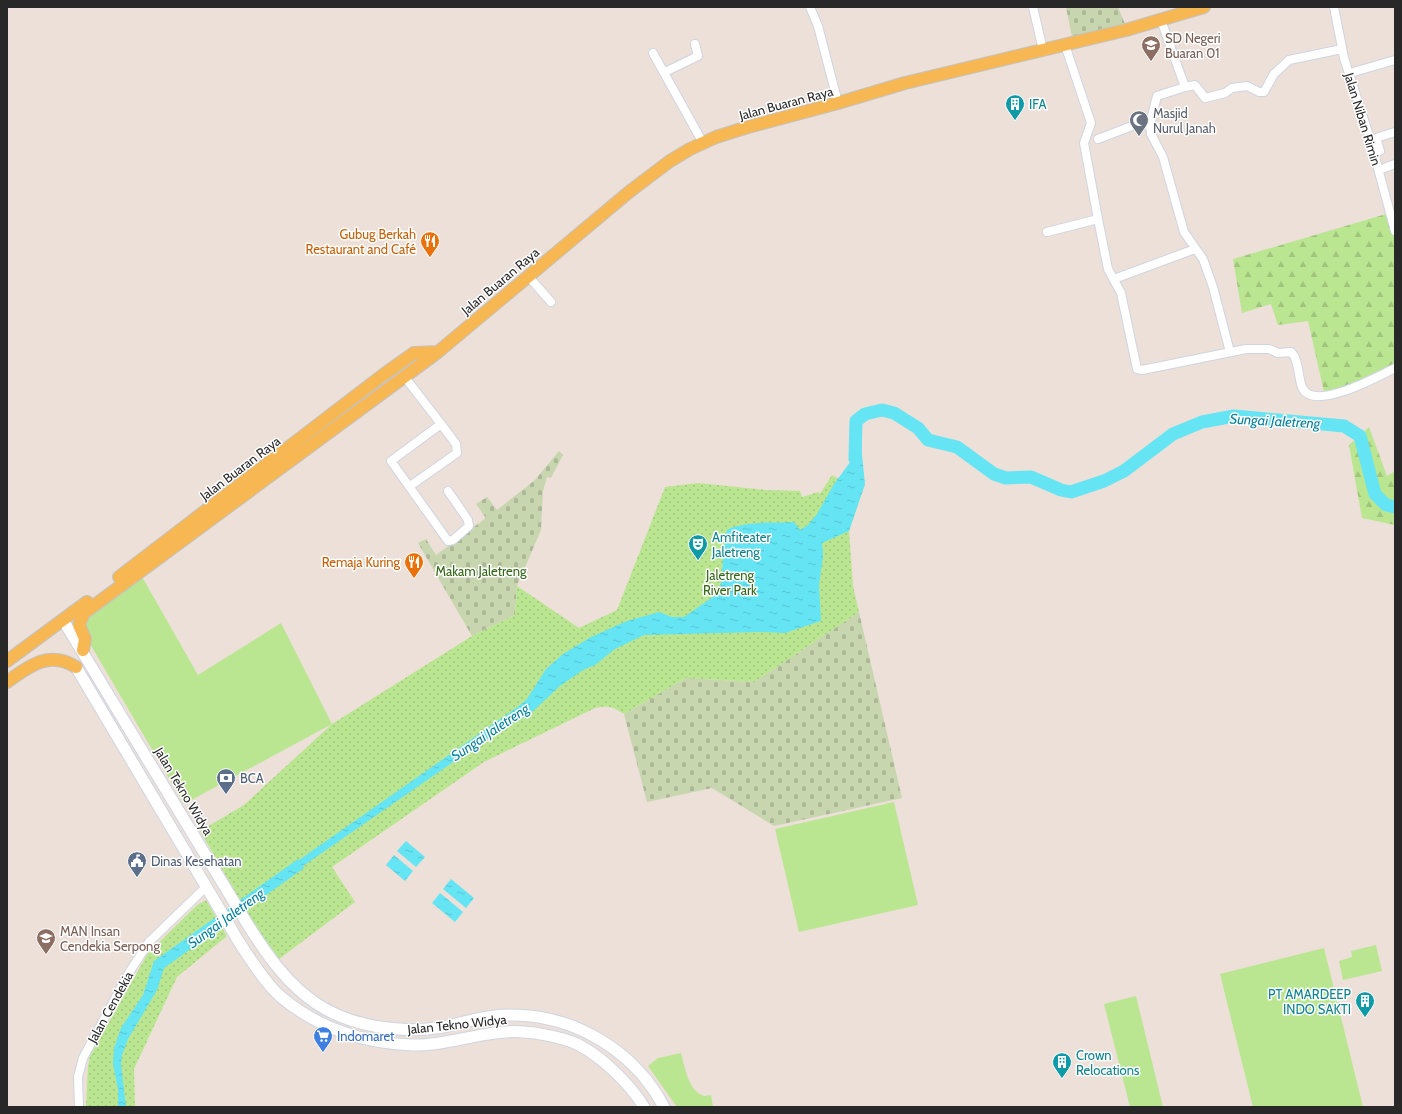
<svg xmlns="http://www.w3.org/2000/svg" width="1402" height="1114" font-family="Cabin,sans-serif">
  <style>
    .grass { fill: #bbe691 }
    .forest { fill: url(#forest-firs) }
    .cemetery { fill: url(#cemetery-stones) }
    .park { fill: url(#park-dots) }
    .water { fill: url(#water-ripples) }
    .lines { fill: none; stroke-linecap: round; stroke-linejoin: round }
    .river { stroke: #65e4f4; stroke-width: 13 }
    .street-casing { stroke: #ced5e2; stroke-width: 10 }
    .secondary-casing { stroke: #ced5e2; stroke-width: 13 }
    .primary-casing { stroke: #c3c3c3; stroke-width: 14 }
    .street { stroke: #fff; stroke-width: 8 }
    .secondary { stroke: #fff; stroke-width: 11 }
    .primary { stroke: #f7b752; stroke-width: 12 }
    .labels { text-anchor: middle; stroke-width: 3; stroke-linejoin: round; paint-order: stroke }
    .education-label { font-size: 13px; fill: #785e54; stroke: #fff; text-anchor: start }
    .street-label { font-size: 13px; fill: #282828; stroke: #fff }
    .culture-label { font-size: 13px; fill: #0d838f; stroke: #fff; text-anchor: start }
    .worship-label { font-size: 13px; fill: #5b616d; stroke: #fff; text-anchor: start }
    .food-label { font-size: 13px; fill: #c56008; stroke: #fff; text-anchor: end }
    .park-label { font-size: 13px; fill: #336716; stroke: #fff }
    .service-label { font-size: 13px; fill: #4e5e75; stroke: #fff; text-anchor: start }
    .shop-label { font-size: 13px; fill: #366cbe; stroke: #fff; text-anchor: start }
    .water-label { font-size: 14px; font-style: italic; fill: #06819e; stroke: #fff }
  </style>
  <defs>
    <pattern id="forest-firs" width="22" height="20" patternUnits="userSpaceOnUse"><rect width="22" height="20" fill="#bbe691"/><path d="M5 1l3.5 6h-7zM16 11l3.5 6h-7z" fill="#a1c57d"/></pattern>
    <pattern id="cemetery-stones" width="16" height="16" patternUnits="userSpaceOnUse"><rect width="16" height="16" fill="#c8d6af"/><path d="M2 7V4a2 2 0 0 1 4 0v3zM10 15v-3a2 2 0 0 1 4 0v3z" fill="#acb897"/></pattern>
    <pattern id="park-dots" width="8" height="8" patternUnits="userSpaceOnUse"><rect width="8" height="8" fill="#bbe691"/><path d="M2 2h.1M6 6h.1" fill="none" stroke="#a1c57d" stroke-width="1.8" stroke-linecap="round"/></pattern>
    <pattern id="water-ripples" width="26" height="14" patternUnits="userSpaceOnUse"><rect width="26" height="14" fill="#65e4f4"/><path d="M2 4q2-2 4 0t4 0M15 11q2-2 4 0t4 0" fill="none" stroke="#58c4d1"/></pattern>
  </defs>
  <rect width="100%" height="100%" fill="#ece0d8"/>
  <path class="grass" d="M 141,575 L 198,675 L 281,623 L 332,724 L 184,804 L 83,632 L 86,618 Z
    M 894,802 L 918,905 L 799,932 L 775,829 Z
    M 1376,945 L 1382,971 L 1343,980 L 1339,961 L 1352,957 L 1351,951 Z
    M 1324,948 L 1363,1107 L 1253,1107 L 1220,974 Z
    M 1136,996 L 1163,1107 L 1130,1107 L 1104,1004 Z
    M 681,1053 C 685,1067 688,1091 704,1096 L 711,1095 L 713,1107 L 677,1107 L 648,1066 L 658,1058 Z"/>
  <path class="forest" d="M 1393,212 L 1395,220 L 1395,367 L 1325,396 L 1308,321 L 1278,325 L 1271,304 L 1242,313 L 1233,259 Z
    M 1369,427 L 1387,476 L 1395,471 L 1395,525 L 1362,518 L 1349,445 Z"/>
  <path class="cemetery" d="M 1066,7 L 1118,7 L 1125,24 L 1072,37 Z
    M 559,451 L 563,455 L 551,478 L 547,477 L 543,491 L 541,530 L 517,586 L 515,615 L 472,636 L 418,543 L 426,539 L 436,555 L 486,518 L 476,504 L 487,497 L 497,510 L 535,480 Z
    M 859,612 L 902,798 L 774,826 L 712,788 L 647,802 L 624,714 L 686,678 L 754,682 Z"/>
  <path class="park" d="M 832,475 L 837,478 L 865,484 L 849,531 L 853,586 L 859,612 L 754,682 L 686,678 L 624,714 C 614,707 607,705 595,708 L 484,762 L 332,867 L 355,902 L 279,959 L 254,924 L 200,831 L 244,805 L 332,724 L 472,636 L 515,615 L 517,586 L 579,628 L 617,610 L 665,487 L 698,483 L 766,490 L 800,491 L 802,497 L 818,492 L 820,494 Z
    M 206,900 L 227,936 L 177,977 L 134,1069 L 135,1107 L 86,1107 L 88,1066 L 90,1056 L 148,953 L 197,905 Z"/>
  <path class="water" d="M 852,439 L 861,445 L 865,484 L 849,531 L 822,543 L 823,556 L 819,585 L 821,621 L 785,633 L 759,632 L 644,635 L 615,649 L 595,665 L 583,670 L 560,686 L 531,713 L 518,721 L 514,720 L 303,866 L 304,868 L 164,968 L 157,990 L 128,1039 L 122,1055 L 121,1064 L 126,1107 L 118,1107 L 118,1090 L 113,1064 L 114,1048 L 121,1028 L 143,995 L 154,961 L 298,859 L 299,860 L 519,706 L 527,699 L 546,669 L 563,654 L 591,637 L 627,621 L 659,612 L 672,617 L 684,617 L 717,594 L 721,583 L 725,536 L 727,530 C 743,521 775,523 794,522 L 800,530 L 808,525 L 817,514 L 834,484 L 851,461 Z
    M 406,841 L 425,857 L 416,867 L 397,851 Z
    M 394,855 L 413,871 L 405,881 L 386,865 Z
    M 451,879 L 474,898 L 466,908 L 443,889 Z
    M 440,893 L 463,912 L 455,922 L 432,903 Z"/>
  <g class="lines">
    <path class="river" d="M 855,459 L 856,421 L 865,414 L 882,410 L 894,413 L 918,428 L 928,440 L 957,447 L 994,474 L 1006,478 L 1031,477 L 1061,490 L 1071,492 L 1104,481 L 1124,471 L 1173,434 L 1202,422 L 1234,416 L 1344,426 L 1360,436 L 1375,494 L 1386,505 L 1395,507"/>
    <g class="street-casing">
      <path id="street" d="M 810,7 L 818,26 L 838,103
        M 1033,7 L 1043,50
        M 1334,7 L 1344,58 L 1370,139 L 1395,231
        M 1161,20 L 1185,87 L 1157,96 L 1150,124 L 1151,134 L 1163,157 L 1184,232 L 1203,259 L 1213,287 L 1230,352
        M 1065,45 L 1091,123 L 1084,143 L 1098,219 L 1108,269 L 1121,293 L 1137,369 L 1142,370 L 1246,349 L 1269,349 L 1278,353 L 1291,352 C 1299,359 1298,377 1302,387 C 1312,413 1379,376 1395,368
        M 653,53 L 703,143
        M 665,72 L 698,56 L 695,44
        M 1350,73 L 1395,60
        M 1185,87 L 1195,85 L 1205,98 L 1225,93 L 1232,88 L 1247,86 L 1259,92 L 1264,92 L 1274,74 L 1289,60 L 1342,49
        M 1098,139 L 1132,126 L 1150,124
        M 1380,151 L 1376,138 L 1395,132
        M 1379,170 L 1395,164
        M 1047,232 L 1098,219
        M 529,277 L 551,302
        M 1114,279 L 1195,249
        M 404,376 L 441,424 L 391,461 L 448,541 L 453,540 L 469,526 L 468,520 L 448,491
        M 410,486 L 457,453 L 456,444 L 441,424
        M 79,1107 L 78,1077 L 83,1058 L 130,971 L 149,942 L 206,887"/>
    </g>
    <g class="secondary-casing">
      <path id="secondary" d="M 63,620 L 248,925 C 267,955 287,984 317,1004 C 352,1027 402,1034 443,1027 C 466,1022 489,1014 514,1015 C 577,1016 635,1052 664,1107
        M 76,667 L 239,942 C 250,959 266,984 281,997 C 318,1028 364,1043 412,1045 C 443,1046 474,1034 505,1032 C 524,1030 561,1036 579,1045 C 602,1057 630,1084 644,1107"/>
    </g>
    <g class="primary-casing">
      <path id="primary" d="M 119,577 L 383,375 L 414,353 L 438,352
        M 83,650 L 85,639 L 79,625 L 84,613 L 438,352 L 629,192 L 670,161 L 690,149 L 716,137 L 748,127 L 838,103 L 905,83 L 1126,30 L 1204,7
        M 7,661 L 87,602
        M 7,682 C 29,666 49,650 76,667"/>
    </g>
    <use href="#street" class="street"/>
    <use href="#secondary" class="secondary"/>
    <use href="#primary" class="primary"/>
  </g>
  <defs>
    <g id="school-pin" transform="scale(1)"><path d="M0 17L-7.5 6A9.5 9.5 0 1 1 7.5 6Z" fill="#8d6e63" stroke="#fff"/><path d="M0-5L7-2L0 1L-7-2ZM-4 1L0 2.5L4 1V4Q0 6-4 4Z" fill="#fff"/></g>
    <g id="building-pin" transform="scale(1)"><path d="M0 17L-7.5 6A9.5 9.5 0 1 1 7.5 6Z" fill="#0f9aa8" stroke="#fff"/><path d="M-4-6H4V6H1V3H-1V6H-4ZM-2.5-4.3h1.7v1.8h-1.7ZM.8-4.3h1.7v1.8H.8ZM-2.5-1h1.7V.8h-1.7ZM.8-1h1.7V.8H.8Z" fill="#fff"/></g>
    <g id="mosque-pin" transform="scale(1)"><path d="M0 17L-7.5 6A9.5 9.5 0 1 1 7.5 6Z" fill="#6b7280" stroke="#fff"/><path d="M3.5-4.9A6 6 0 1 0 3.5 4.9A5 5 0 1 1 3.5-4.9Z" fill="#fff"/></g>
    <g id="restaurant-pin" transform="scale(1)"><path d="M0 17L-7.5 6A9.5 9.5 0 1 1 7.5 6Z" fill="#e8710a" stroke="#fff"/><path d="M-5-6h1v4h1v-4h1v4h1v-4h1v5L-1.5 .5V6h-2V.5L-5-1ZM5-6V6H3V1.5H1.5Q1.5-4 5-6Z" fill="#fff"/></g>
    <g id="theatre-pin" transform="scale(1)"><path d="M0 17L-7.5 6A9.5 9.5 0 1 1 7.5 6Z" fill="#0f9aa8" stroke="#fff"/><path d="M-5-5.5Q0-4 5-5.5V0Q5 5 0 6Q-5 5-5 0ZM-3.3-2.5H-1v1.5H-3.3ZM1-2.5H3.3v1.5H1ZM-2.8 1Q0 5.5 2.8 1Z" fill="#fff"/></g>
    <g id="bank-pin" transform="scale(1)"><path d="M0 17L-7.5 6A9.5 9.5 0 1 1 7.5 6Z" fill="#5c6f8a" stroke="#fff"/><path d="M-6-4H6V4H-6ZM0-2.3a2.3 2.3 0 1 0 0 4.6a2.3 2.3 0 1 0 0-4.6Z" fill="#fff"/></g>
    <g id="civic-pin" transform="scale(1)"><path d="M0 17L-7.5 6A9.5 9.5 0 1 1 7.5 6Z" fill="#5c6f8a" stroke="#fff"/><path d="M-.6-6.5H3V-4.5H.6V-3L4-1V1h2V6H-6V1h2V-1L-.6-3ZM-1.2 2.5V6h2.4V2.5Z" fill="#fff"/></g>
    <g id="supermarket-pin" transform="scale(1)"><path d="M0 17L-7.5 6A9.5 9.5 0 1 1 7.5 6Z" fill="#3f7fe0" stroke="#fff"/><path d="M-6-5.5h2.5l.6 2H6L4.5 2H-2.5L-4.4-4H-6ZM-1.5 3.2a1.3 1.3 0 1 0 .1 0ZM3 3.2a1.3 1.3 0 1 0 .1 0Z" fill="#fff"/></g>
  </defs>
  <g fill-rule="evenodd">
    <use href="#school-pin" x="1151" y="45"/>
    <use href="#building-pin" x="1015" y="104"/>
    <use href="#mosque-pin" x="1139" y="120"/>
    <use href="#restaurant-pin" x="430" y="241"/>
    <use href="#theatre-pin" x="698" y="544"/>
    <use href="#restaurant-pin" x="414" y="562"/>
    <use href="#bank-pin" x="226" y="778"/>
    <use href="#civic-pin" x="137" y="861"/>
    <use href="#school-pin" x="46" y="938"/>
    <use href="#building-pin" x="1365" y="1001"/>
    <use href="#supermarket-pin" x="323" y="1036"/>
    <use href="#building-pin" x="1062" y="1062"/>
  </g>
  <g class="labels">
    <g class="education-label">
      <text x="1165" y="43">SD Negeri<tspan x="1165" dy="15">Buaran 01</tspan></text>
      <text x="60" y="936">MAN Insan<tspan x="60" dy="15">Cendekia Serpong</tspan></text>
    </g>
    <g class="street-label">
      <text transform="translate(786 103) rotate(-15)" y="5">Jalan Buaran Raya</text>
      <text transform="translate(1363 119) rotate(73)" y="5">Jalan Niban Rimin</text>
      <text transform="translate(500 281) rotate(-40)" y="5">Jalan Buaran Raya</text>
      <text transform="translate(240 468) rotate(-37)" y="5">Jalan Buaran Raya</text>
      <text transform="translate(184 791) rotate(59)" y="5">Jalan Tekno Widya</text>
      <text transform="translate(110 1007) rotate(-61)" y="5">Jalan Cendekia</text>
      <text transform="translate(457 1024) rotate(-6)" y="5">Jalan Tekno Widya</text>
    </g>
    <g class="culture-label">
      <text x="1029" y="109">IFA</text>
      <text x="712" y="542">Amfiteater<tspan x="712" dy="15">Jaletreng</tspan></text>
      <text x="1351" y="999" text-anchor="end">PT AMARDEEP<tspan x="1351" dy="15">INDO SAKTI</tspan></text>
      <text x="1076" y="1060">Crown<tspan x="1076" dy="15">Relocations</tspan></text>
    </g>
    <g class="worship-label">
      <text x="1153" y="118">Masjid<tspan x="1153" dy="15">Nurul Janah</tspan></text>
    </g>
    <g class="food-label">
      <text x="416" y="239">Gubug Berkah<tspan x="416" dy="15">Restaurant and Café</tspan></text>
      <text x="400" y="567">Remaja Kuring</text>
    </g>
    <g class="park-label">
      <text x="481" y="576">Makam Jaletreng</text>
      <text x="730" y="580">Jaletreng<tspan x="730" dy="15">River Park</tspan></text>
    </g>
    <g class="service-label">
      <text x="240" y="783">BCA</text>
      <text x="151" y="866">Dinas Kesehatan</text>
    </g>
    <g class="shop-label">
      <text x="337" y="1041">Indomaret</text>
    </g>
    <g class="water-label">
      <text transform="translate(1275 421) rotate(3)" y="5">Sungai Jaletreng</text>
      <text transform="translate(490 732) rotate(-34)" y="5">Sungai Jaletreng</text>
      <text transform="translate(226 918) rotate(-36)" y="5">Sungai Jaletreng</text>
    </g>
  </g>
  <rect width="1402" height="1114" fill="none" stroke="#282828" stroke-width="16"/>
</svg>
